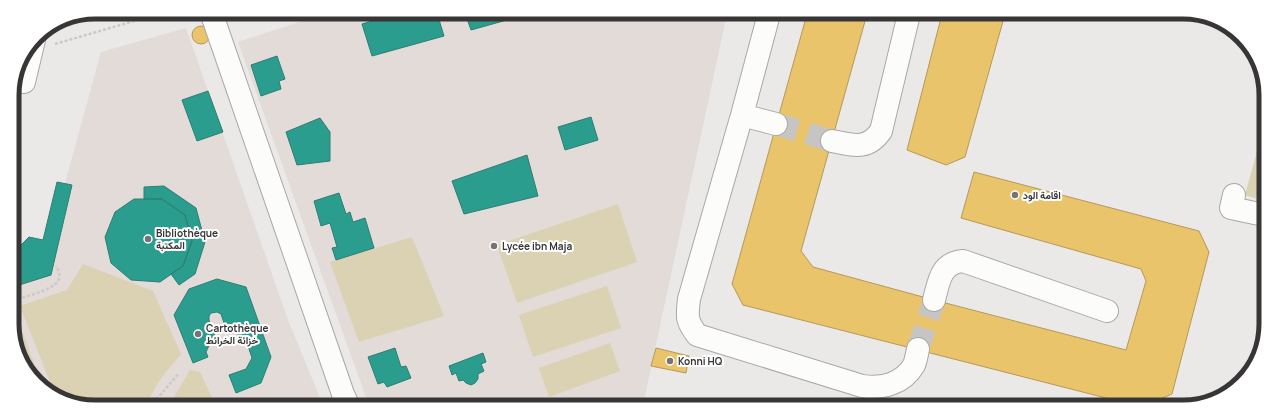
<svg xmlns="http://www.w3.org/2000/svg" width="1278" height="419" font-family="Manrope,Vazirmatn,sans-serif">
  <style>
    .built { fill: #e2dbd7 }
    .green { fill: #dad2b3 }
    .homes { fill: #e9c46a; stroke: #b4995a }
    .schools { fill: #2a9d8f; stroke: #2e7e74 }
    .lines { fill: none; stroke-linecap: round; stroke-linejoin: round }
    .minor-tunnel { stroke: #c7c5c3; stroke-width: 22; stroke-dasharray: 22 11; stroke-linecap: butt }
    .minor-casing { stroke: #aaa8a7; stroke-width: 24 }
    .path { stroke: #cbcac9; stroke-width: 2.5; stroke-dasharray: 3 2; stroke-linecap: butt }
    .minor { stroke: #fcfcfb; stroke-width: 22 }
    .poi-dot { fill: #767473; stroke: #fff; stroke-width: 1.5 }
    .labels { text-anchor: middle; stroke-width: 4; stroke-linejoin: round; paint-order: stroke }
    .poi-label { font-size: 10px; font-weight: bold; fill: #373535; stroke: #fff; text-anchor: start }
    .rim { fill: none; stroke: #373535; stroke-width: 5 }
  </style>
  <rect width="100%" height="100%" fill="#ebe9e7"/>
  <path class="built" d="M 327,13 L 727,14 L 643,405 L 522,405 L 367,400 L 238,42 Z
    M 186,28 L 288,320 L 323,405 L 73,404 L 33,379 L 14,340 L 13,253 L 29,237 L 43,240 L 57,182 L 65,183 L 101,52 Z"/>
  <path class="green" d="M 1264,126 L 1264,201 L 1245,195 Z
    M 618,204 L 637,262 L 517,303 L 497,245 Z
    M 412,237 L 444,316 L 359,342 L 330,262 Z
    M 83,264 L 153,291 L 181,354 L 161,378 L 146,404 L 73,404 L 54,392 L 20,306 L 67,290 Z
    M 607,286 L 621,328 L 533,357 L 519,315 Z
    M 13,320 L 17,320 L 19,322 L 42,385 L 33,379 L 20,353 L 14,335 Z
    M 610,343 L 620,371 L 549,397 L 539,368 Z
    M 190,370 L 200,372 L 215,404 L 170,404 Z"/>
  <path class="homes" d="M 807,14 L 867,14 L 801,251 L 813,267 L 934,300 L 1126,350 L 1146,281 L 1141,269 L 961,218 L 974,172 L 1199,231 L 1209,252 L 1172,394 L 1141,407 L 743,305 L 732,284 Z
    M 942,14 L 1005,14 L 965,157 L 946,165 L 907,150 Z
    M192 35a9 9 0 1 1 18 0a9 9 0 1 1-18 0Z
    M 656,348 L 689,356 L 686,373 L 651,366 Z"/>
  <path class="schools" d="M 400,13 L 437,13 L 444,36 L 372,56 L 362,24 Z
    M 465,13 L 532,13 L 471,30 Z
    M 277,56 L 285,79 L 279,81 L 281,89 L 261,96 L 251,65 Z
    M 208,91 L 223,132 L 197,141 L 182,100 Z
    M 591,117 L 598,140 L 565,150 L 558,127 Z
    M 320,118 L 330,132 L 330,161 L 297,165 L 286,132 Z
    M 527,155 L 538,196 L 464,214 L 452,181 Z
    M 57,182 L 72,185 L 51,275 L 13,287 L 13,253 L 29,237 L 43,240 Z
    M 164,186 L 196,208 L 205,242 L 195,274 L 179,285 L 171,274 L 183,266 L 192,241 L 185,215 L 162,199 L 144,199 L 144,187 Z
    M 339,193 L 346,214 L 350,212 L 353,222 L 365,218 L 374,248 L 336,260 L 332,248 L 337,247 L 330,223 L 321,226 L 314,201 Z
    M 134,199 L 162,199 L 185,215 L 192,241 L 183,266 L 160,282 L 131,280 L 111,263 L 105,237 L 115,212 Z
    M 217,279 L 246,287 L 271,357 L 261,383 L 236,393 L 229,375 L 246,369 L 252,358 L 245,337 L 231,331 L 227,332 L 221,314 L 217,312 L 211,313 L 209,316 L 209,320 L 215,336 L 213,337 L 206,352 L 208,357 L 193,363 L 174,315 L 189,289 Z
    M 395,348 L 401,367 L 406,366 L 411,378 L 387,387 L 384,382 L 378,384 L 368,357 Z
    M 483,353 L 486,362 L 481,364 L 484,371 L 478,374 L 478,379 L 475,383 L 471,385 L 466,383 L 463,380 L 459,381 L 456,373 L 452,375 L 449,366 Z"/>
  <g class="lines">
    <path class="minor-tunnel" d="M 776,124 L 832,141
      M 918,349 L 934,300"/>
    <g class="minor-casing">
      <path id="minor" d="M 211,12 L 343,394 L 348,405
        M 769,14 L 742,115 L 689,299 C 687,317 686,320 697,335 L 862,386 C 882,389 903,384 914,365 C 916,360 917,354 918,349
        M 24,82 L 34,40
        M 742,115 L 776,124
        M 832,141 C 852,145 867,151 881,131 L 909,14
        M 1234,195 L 1231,208 L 1264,215
        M 934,300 C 939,282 940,263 963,261 L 1107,311"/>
    </g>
    <path class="path" d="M 55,44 L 165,12
      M 13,301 C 23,297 53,290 58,281 C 61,276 59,271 56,266
      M 13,318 L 35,380
      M 154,404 L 157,399 L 179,373"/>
    <use href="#minor" class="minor"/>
  </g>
  <g class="poi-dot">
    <circle cx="1015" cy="195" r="4"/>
    <circle cx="148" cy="239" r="4"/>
    <circle cx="494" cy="246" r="4"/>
    <circle cx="198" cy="334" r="4"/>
    <circle cx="670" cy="361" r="4"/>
  </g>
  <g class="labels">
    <g class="poi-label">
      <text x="1023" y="199">اقامة الود</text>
      <text x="156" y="237">Bibliothèque<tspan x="156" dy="12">المكتبة</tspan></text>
      <text x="502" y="250">Lycée ibn Maja</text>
      <text x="206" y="332">Cartothèque<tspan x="206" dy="12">خزائة الخرائط</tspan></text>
      <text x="678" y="365">Konni HQ</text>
    </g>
  </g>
  <path d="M0 0H1278V419H0ZM95 19H1183A76 76 0 0 1 1259 95V324A76 76 0 0 1 1183 400H95A76 76 0 0 1 19 324V95A76 76 0 0 1 95 19Z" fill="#fff" fill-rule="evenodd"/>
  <path class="rim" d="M95 19H1183A76 76 0 0 1 1259 95V324A76 76 0 0 1 1183 400H95A76 76 0 0 1 19 324V95A76 76 0 0 1 95 19Z"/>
</svg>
